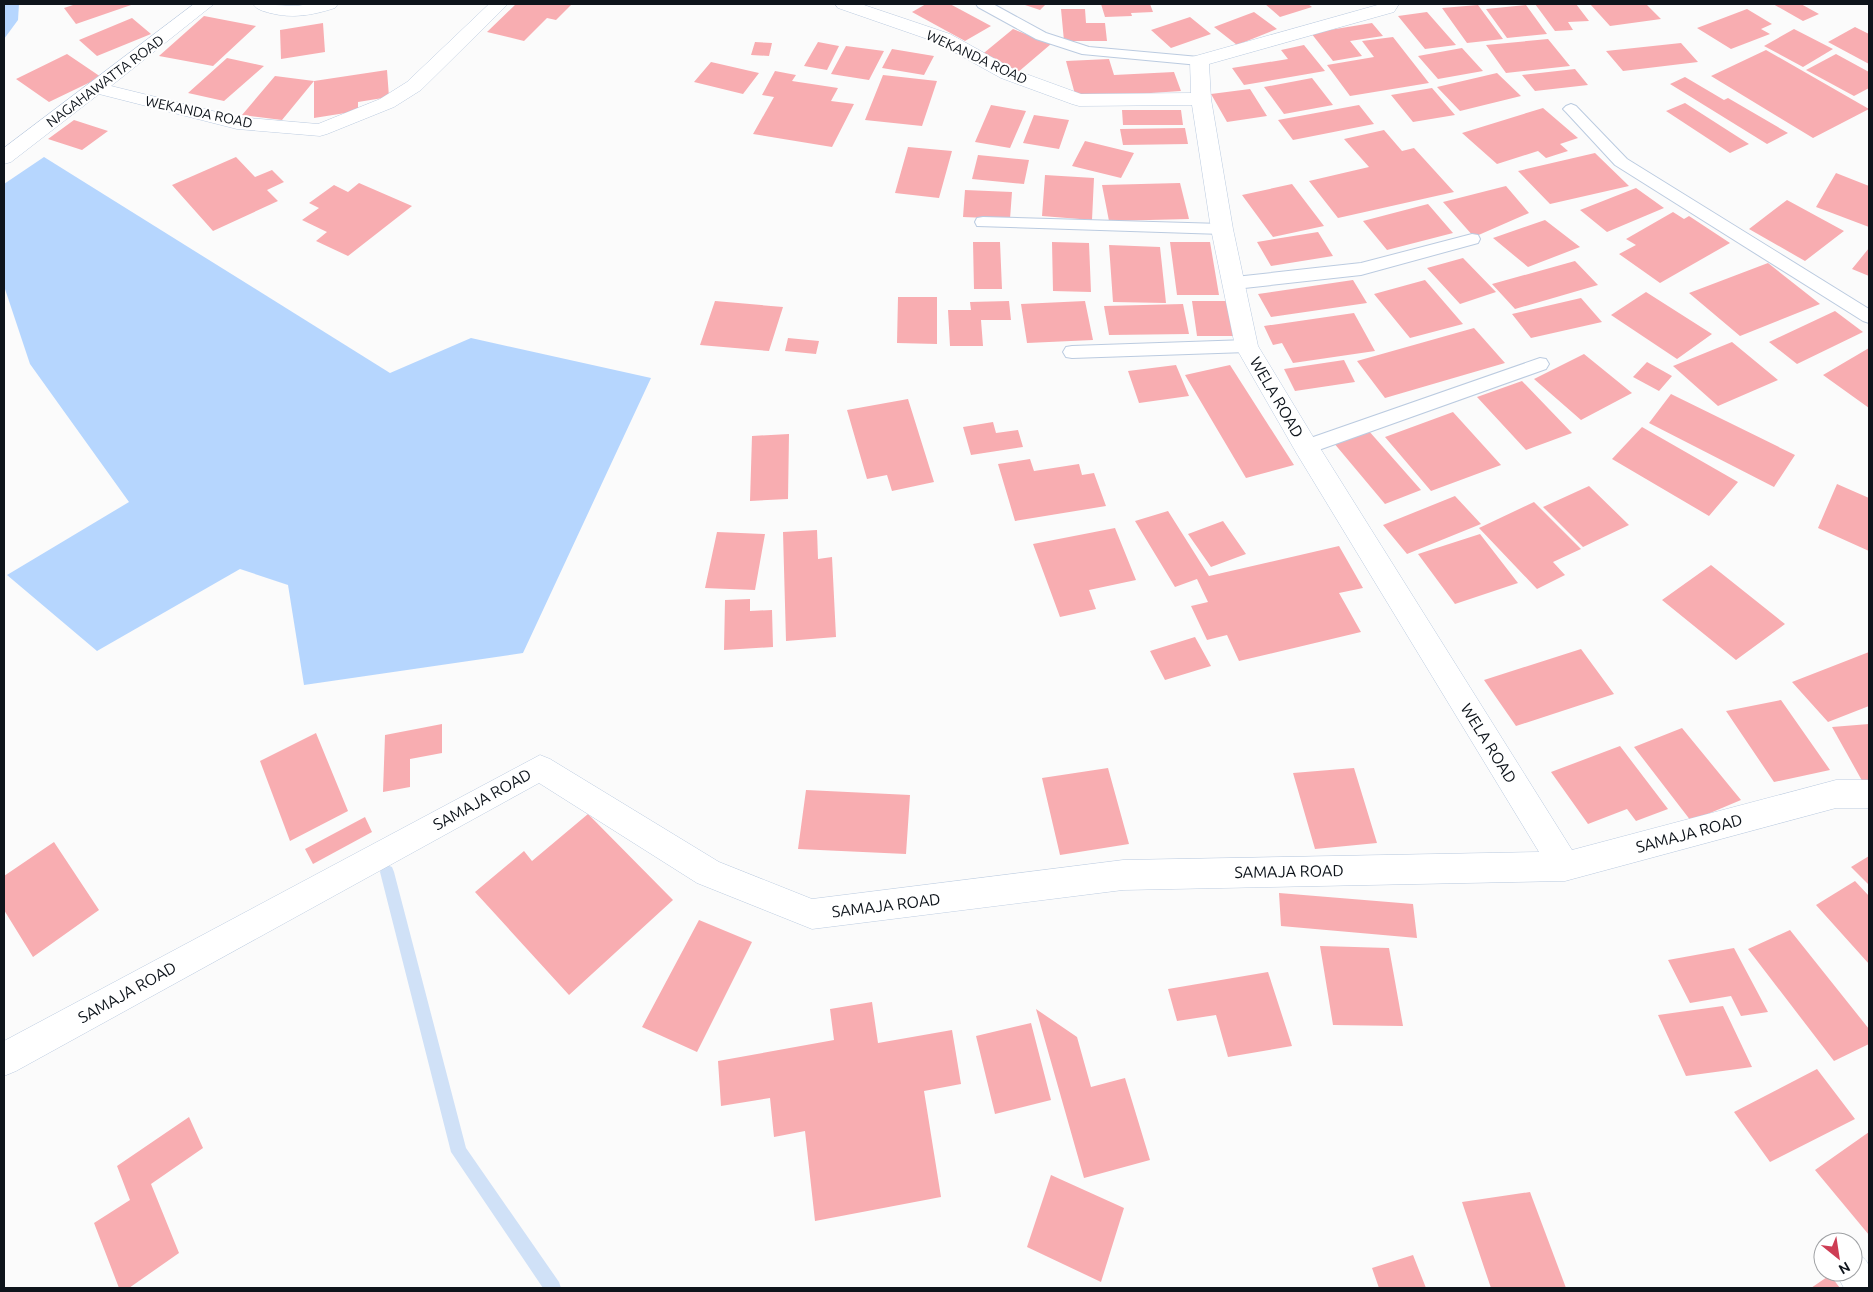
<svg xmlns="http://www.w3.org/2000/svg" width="1873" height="1292" font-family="Ubuntu,sans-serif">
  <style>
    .green { fill: #b6d6fe }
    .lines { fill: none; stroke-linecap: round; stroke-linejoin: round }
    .stream { fill: #d0e1f7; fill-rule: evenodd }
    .building { fill: #f8adb1 }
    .service-casing { stroke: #bbcbe0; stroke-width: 2 }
    .minor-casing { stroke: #bbcbe0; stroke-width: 1 }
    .service { fill: #fff; fill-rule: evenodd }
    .minor { fill: #fff; fill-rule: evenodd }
    .labels { text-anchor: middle; stroke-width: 4; stroke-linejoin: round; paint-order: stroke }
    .far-street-label { font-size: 14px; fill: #0e141b; stroke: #fff }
    .street-label { font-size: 16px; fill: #0e141b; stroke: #fff }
  </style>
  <rect width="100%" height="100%" fill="#fbfbfb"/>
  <path class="green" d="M 4,4 L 19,4 L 18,20 L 4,39 Z
    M 44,157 L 390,373 L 471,338 L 651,378 L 523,653 L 304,685 L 288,585 L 240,569 L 97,651 L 7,575 L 129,502 L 30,364 L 4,286 L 4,184 Z"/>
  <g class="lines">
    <path class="stream" d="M 387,865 L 392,867 L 394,872 L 466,1148 L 559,1282 L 561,1288 L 543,1288 L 451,1152 L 380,872 L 382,867 Z"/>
  </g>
  <path class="building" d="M 76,4 L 134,4 L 76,24 L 64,8 Z
    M 516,4 L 572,4 L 556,20 L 547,18 L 524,41 L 487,32 Z
    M 926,4 L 950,4 L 991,26 L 965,41 L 912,12 Z
    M 1022,4 L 1046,4 L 1040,10 Z
    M 1101,4 L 1150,4 L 1153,12 L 1131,13 L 1132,16 L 1105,17 Z
    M 1265,4 L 1308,4 L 1312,7 L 1280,17 Z
    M 1535,4 L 1576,4 L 1589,21 L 1568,22 L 1573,30 L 1555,31 Z
    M 1590,4 L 1646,4 L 1661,19 L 1610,26 Z
    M 1773,4 L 1801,4 L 1819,14 L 1803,21 Z
    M 1478,5 L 1503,39 L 1467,43 L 1442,8 Z
    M 1526,5 L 1547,34 L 1507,38 L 1486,9 Z
    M 1061,9 L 1085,9 L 1086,23 L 1105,23 L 1107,41 L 1064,41 Z
    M 1747,9 L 1772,24 L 1761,29 L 1770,34 L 1731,49 L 1697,28 Z
    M 1254,12 L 1277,29 L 1237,45 L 1214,27 Z
    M 1427,12 L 1456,45 L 1425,49 L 1398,16 Z
    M 204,16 L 256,26 L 213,66 L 159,56 Z
    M 1190,17 L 1211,34 L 1171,48 L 1151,30 Z
    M 132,18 L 151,34 L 97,56 L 79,40 Z
    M 323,23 L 325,52 L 281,59 L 280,30 Z
    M 1372,23 L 1383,36 L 1350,41 L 1362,56 L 1333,61 L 1311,33 Z
    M 1855,27 L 1869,34 L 1869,64 L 1828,42 Z
    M 1013,29 L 1051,44 L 1017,73 L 979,57 Z
    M 1794,29 L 1833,49 L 1803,67 L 1764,46 Z
    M 1393,37 L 1429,83 L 1350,96 L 1327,65 L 1374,57 L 1362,41 Z
    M 1548,39 L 1570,66 L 1506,73 L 1486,45 Z
    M 755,42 L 772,43 L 769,56 L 751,55 Z
    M 818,42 L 839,46 L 827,70 L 804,66 Z
    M 1681,43 L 1698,62 L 1623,71 L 1606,51 Z
    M 1304,45 L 1325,71 L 1244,85 L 1232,68 L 1288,59 L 1281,50 Z
    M 846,46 L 884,51 L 869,80 L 831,74 Z
    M 1462,48 L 1483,71 L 1438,79 L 1418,56 Z
    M 892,49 L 934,56 L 924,75 L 882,68 Z
    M 1766,50 L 1869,109 L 1813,138 L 1711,76 Z
    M 67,54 L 101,77 L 49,102 L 16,79 Z
    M 1836,54 L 1869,72 L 1869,88 L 1854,96 L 1806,70 Z
    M 227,58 L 264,66 L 224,101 L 188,93 Z
    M 1109,59 L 1114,75 L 1174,72 L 1181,91 L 1076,98 L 1066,61 Z
    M 711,62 L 759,73 L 743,94 L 694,82 Z
    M 1575,69 L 1588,85 L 1535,91 L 1522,75 Z
    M 387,70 L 389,97 L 358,102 L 358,111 L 314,118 L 314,81 L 282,120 L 242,115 L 275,76 L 314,81 Z
    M 775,71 L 796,75 L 792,81 L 838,88 L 831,101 L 854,104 L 832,147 L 753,134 L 774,97 L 762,95 Z
    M 1497,73 L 1521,96 L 1460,111 L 1437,87 Z
    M 883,75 L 937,81 L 922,126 L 865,120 Z
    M 1685,77 L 1724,100 L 1728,98 L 1788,133 L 1767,144 L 1670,84 Z
    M 1312,78 L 1333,105 L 1284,114 L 1264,87 Z
    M 1432,88 L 1455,115 L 1413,122 L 1391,95 Z
    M 1250,89 L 1267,116 L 1227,122 L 1211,94 Z
    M 1685,103 L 1749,144 L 1730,153 L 1666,111 Z
    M 991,105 L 1026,111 L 1010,148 L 975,142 Z
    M 1359,105 L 1374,124 L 1293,140 L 1278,120 Z
    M 1543,108 L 1578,138 L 1560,144 L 1568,151 L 1546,158 L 1538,151 L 1497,164 L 1462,133 Z
    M 1122,110 L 1181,110 L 1183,125 L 1123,125 Z
    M 1034,115 L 1069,120 L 1059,149 L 1023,143 Z
    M 74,120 L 108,131 L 82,150 L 48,139 Z
    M 1185,128 L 1188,144 L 1123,145 L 1120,129 Z
    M 1384,130 L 1402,151 L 1414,148 L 1454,192 L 1338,218 L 1309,181 L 1369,167 L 1344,139 Z
    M 1085,141 L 1134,153 L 1121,178 L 1072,166 Z
    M 908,147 L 952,151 L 939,198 L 895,193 Z
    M 1595,153 L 1629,186 L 1550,204 L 1518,171 Z
    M 978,155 L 1029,160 L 1024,184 L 972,179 Z
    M 236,157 L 255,177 L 272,170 L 284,182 L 267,190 L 278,201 L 213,231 L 172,185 Z
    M 1836,173 L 1869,186 L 1869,227 L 1816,207 Z
    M 1045,175 L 1094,178 L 1092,220 L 1042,216 Z
    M 359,183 L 412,206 L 348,256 L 316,241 L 327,232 L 302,220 L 319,208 L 309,203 L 334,185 L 348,192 Z
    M 1180,183 L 1189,219 L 1109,221 L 1102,185 Z
    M 1292,184 L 1324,226 L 1273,237 L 1242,195 Z
    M 1506,186 L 1529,213 L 1474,237 L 1443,202 Z
    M 1636,188 L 1664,208 L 1607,232 L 1580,210 Z
    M 965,190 L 1012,192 L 1010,219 L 963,217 Z
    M 1787,200 L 1844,231 L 1805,261 L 1749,229 Z
    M 1428,204 L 1453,233 L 1387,250 L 1363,221 Z
    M 1673,212 L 1684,219 L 1689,216 L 1730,243 L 1660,283 L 1619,254 L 1636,245 L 1626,239 Z
    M 1545,220 L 1580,247 L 1528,267 L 1493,238 Z
    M 1318,232 L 1333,256 L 1271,266 L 1257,242 Z
    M 973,242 L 1000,242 L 1002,289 L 974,289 Z
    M 1052,242 L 1089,243 L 1091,292 L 1053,291 Z
    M 1170,242 L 1210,242 L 1219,295 L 1177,295 Z
    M 1109,245 L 1160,247 L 1166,303 L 1113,302 Z
    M 1869,248 L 1869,276 L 1852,269 Z
    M 1463,258 L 1496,292 L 1460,304 L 1427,268 Z
    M 1575,261 L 1598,285 L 1515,309 L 1492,284 Z
    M 1768,263 L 1820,304 L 1740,336 L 1689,293 Z
    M 1353,280 L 1367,303 L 1271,317 L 1258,294 Z
    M 1425,280 L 1463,324 L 1410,338 L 1374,294 Z
    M 1646,292 L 1712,334 L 1677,359 L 1611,315 Z
    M 898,297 L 937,297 L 937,344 L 897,343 Z
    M 1581,298 L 1602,322 L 1531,338 L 1512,314 Z
    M 715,301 L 783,307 L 769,351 L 700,345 Z
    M 1009,301 L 1011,320 L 981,320 L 983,346 L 950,346 L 948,310 L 971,310 L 970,302 Z
    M 1085,301 L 1093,340 L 1027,343 L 1021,304 Z
    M 1192,301 L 1230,301 L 1236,336 L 1197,336 Z
    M 1183,304 L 1189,334 L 1109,335 L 1104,306 Z
    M 1835,311 L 1863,332 L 1797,364 L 1769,342 Z
    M 1354,313 L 1375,351 L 1293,363 L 1282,343 L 1273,345 L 1264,326 Z
    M 1474,328 L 1505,363 L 1385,398 L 1357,361 Z
    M 788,338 L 819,341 L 816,354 L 785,351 Z
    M 1732,342 L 1778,380 L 1718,406 L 1673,366 Z
    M 1869,348 L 1869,408 L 1823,375 Z
    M 1584,354 L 1632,393 L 1581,420 L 1534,379 Z
    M 1344,360 L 1355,382 L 1295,391 L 1284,369 Z
    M 1647,362 L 1672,376 L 1659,391 L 1633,377 Z
    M 1176,365 L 1189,396 L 1139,403 L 1128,371 Z
    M 1230,365 L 1294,465 L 1246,478 L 1185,375 Z
    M 1522,381 L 1572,433 L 1526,450 L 1477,397 Z
    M 1671,394 L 1795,455 L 1774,487 L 1649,423 Z
    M 908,399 L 934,482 L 892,491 L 887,475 L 867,479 L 847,410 Z
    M 1453,412 L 1501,465 L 1431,491 L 1385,437 Z
    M 993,422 L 996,433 L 1018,430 L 1023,447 L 971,455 L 963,427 Z
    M 1642,427 L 1738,482 L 1709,516 L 1612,459 Z
    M 1368,430 L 1421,490 L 1385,504 L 1333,442 Z
    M 789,434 L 788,499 L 750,501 L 752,436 Z
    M 1030,459 L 1034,471 L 1079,464 L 1082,475 L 1094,473 L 1106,506 L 1015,521 L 998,464 Z
    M 1837,484 L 1869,498 L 1869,551 L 1818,528 Z
    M 1589,486 L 1629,525 L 1583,547 L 1543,507 Z
    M 1455,496 L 1481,524 L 1407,554 L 1383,525 Z
    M 1534,502 L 1581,549 L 1553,562 L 1565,575 L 1537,589 L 1479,528 Z
    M 1168,511 L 1209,576 L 1339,546 L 1363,588 L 1339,593 L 1361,632 L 1239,661 L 1227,635 L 1207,640 L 1191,606 L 1208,602 L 1197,579 L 1175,587 L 1135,521 Z
    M 1223,521 L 1246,554 L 1211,567 L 1188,534 Z
    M 1115,528 L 1136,580 L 1089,590 L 1096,609 L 1060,617 L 1033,544 Z
    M 817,530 L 818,559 L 832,557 L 836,637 L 786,641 L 783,532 Z
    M 717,532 L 765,534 L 755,590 L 705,588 Z
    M 1480,534 L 1518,583 L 1455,604 L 1418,554 Z
    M 1711,565 L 1785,624 L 1736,660 L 1662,600 Z
    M 750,599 L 750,611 L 772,610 L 773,647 L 724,650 L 725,600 Z
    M 1195,637 L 1211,666 L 1165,680 L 1150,651 Z
    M 1581,649 L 1614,694 L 1516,726 L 1484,680 Z
    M 1869,652 L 1869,706 L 1828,722 L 1792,682 Z
    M 1781,700 L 1830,770 L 1774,782 L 1726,711 Z
    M 442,724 L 442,753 L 410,759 L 410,787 L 383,792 L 385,735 Z
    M 1869,724 L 1869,786 L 1865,786 L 1832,727 Z
    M 1682,728 L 1741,800 L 1691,821 L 1634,747 Z
    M 316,733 L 348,811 L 290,841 L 260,761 Z
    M 1620,746 L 1668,809 L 1636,821 L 1627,809 L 1588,824 L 1551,772 Z
    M 1108,768 L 1129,844 L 1060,855 L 1042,778 Z
    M 1354,768 L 1377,843 L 1315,849 L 1293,773 Z
    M 806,790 L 910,795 L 906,854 L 798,849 Z
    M 588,814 L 673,900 L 569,995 L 475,892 L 524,851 L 532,861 Z
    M 365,817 L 372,832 L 313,864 L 305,849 Z
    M 54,842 L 99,910 L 33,957 L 4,910 L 4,876 Z
    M 1869,856 L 1869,885 L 1851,867 Z
    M 1855,881 L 1869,896 L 1869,964 L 1816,905 Z
    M 1279,893 L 1413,904 L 1417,938 L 1281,926 Z
    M 699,920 L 752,942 L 697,1052 L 642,1027 Z
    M 1790,930 L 1869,1029 L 1869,1044 L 1834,1061 L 1748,949 Z
    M 1320,946 L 1389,948 L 1403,1026 L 1333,1025 Z
    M 1734,948 L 1768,1012 L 1741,1016 L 1731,996 L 1690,1003 L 1668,960 Z
    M 1268,972 L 1292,1046 L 1228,1057 L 1216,1015 L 1177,1021 L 1168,989 Z
    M 872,1002 L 878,1043 L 952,1030 L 961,1084 L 924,1091 L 941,1197 L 815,1221 L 805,1131 L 774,1137 L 770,1098 L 721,1106 L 718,1061 L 834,1040 L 830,1009 Z
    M 1723,1006 L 1752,1067 L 1686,1076 L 1658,1015 Z
    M 1036,1009 L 1077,1037 L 1091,1087 L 1125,1078 L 1150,1160 L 1084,1178 Z
    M 1031,1023 L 1051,1100 L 995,1114 L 976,1036 Z
    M 1817,1069 L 1855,1119 L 1770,1162 L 1734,1112 Z
    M 189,1117 L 203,1148 L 151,1184 L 179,1253 L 129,1288 L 119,1288 L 94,1223 L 130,1200 L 117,1166 Z
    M 1869,1132 L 1869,1235 L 1815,1170 Z
    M 1051,1175 L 1124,1208 L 1101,1282 L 1027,1247 Z
    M 1530,1192 L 1566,1288 L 1491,1288 L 1462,1202 Z
    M 1413,1255 L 1426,1288 L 1379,1288 L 1372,1268 Z
    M 1830,1275 L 1840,1288 L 1811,1288 Z"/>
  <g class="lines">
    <g class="service-casing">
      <path id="service" d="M 976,4 L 993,4 L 1046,33 L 1089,47 L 1199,57 L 1204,58 L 1206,61 L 1204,64 L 1199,65 L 1082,54 L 1036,39 L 978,7 Z
        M 1571,104 L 1576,106 L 1627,159 L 1869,309 L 1869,323 L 1863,321 L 1615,165 L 1566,112 L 1563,109 L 1566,106 Z
        M 983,217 L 1222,224 L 1228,225 L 1230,229 L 1228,233 L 1222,234 L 977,226 L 975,222 L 977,218 Z
        M 1472,234 L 1478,235 L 1480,239 L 1478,243 L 1361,275 L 1235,289 L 1229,287 L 1226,283 L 1229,279 L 1235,277 L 1361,263 Z
        M 1247,340 L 1253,342 L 1256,346 L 1253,350 L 1247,352 L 1072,358 L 1066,357 L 1063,352 L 1066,347 L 1072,346 Z
        M 1540,358 L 1546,359 L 1549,364 L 1546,369 L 1313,452 L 1306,454 L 1299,452 L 1297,447 L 1299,442 Z"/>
    </g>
    <g class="minor-casing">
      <path id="minor" d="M 194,4 L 214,4 L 111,86 L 237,117 L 318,124 L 380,99 L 407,82 L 489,4 L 508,4 L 421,90 L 394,107 L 327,134 L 320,136 L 237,129 L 99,94 L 11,162 L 4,164 L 4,148 Z
        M 253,4 L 296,6 L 310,4 L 338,4 L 335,8 C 313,15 293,19 270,13 C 263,11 257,10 253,4 Z
        M 835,4 L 861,4 L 950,34 L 1015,70 L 1081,94 L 1191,93 L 1190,61 L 1192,57 L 1381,4 L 1399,4 L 1394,12 L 1209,64 L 1211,99 L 1233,229 L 1258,346 L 1315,440 L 1572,850 L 1836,780 L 1869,780 L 1869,808 L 1836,808 L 1565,881 L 1123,890 L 812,929 L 697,883 L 539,783 L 16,1071 L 4,1076 L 4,1041 L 540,755 L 550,759 L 719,862 L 812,899 L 1123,860 L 1539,852 L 1297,454 L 1235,346 L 1211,229 L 1192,105 L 1079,106 L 1072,104 L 1001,78 L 936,42 L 838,8 Z
        M 1853,1252 C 1873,1261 1869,1267 1869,1288 L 1844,1288 L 1835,1272 L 1853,1272 Z"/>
    </g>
    <use href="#service" class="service"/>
    <use href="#minor" class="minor"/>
  </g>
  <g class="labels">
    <g class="far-street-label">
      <text transform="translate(977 57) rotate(25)" y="5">WEKANDA ROAD</text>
      <text transform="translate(105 81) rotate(-37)" y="5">NAGAHAWATTA ROAD</text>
      <text transform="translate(199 112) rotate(12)" y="5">WEKANDA ROAD</text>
    </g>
    <g class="street-label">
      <text transform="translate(1277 397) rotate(60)" y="6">WELA ROAD</text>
      <text transform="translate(1489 743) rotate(58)" y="6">WELA ROAD</text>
      <text transform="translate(482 799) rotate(-29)" y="6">SAMAJA ROAD</text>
      <text transform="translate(1689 833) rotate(-15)" y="6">SAMAJA ROAD</text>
      <text transform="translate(1289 871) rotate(-1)" y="6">SAMAJA ROAD</text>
      <text transform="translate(886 905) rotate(-7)" y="6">SAMAJA ROAD</text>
      <text transform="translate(127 992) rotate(-29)" y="6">SAMAJA ROAD</text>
    </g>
  </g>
  <rect width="1873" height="1292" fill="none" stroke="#0e141b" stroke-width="10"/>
  <g transform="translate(1838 1257) rotate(150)"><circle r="24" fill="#ffffff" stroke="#9fa1a4"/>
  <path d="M0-4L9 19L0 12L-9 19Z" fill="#ce3d54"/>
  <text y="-8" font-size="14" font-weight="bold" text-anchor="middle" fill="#0e141b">N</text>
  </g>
</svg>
